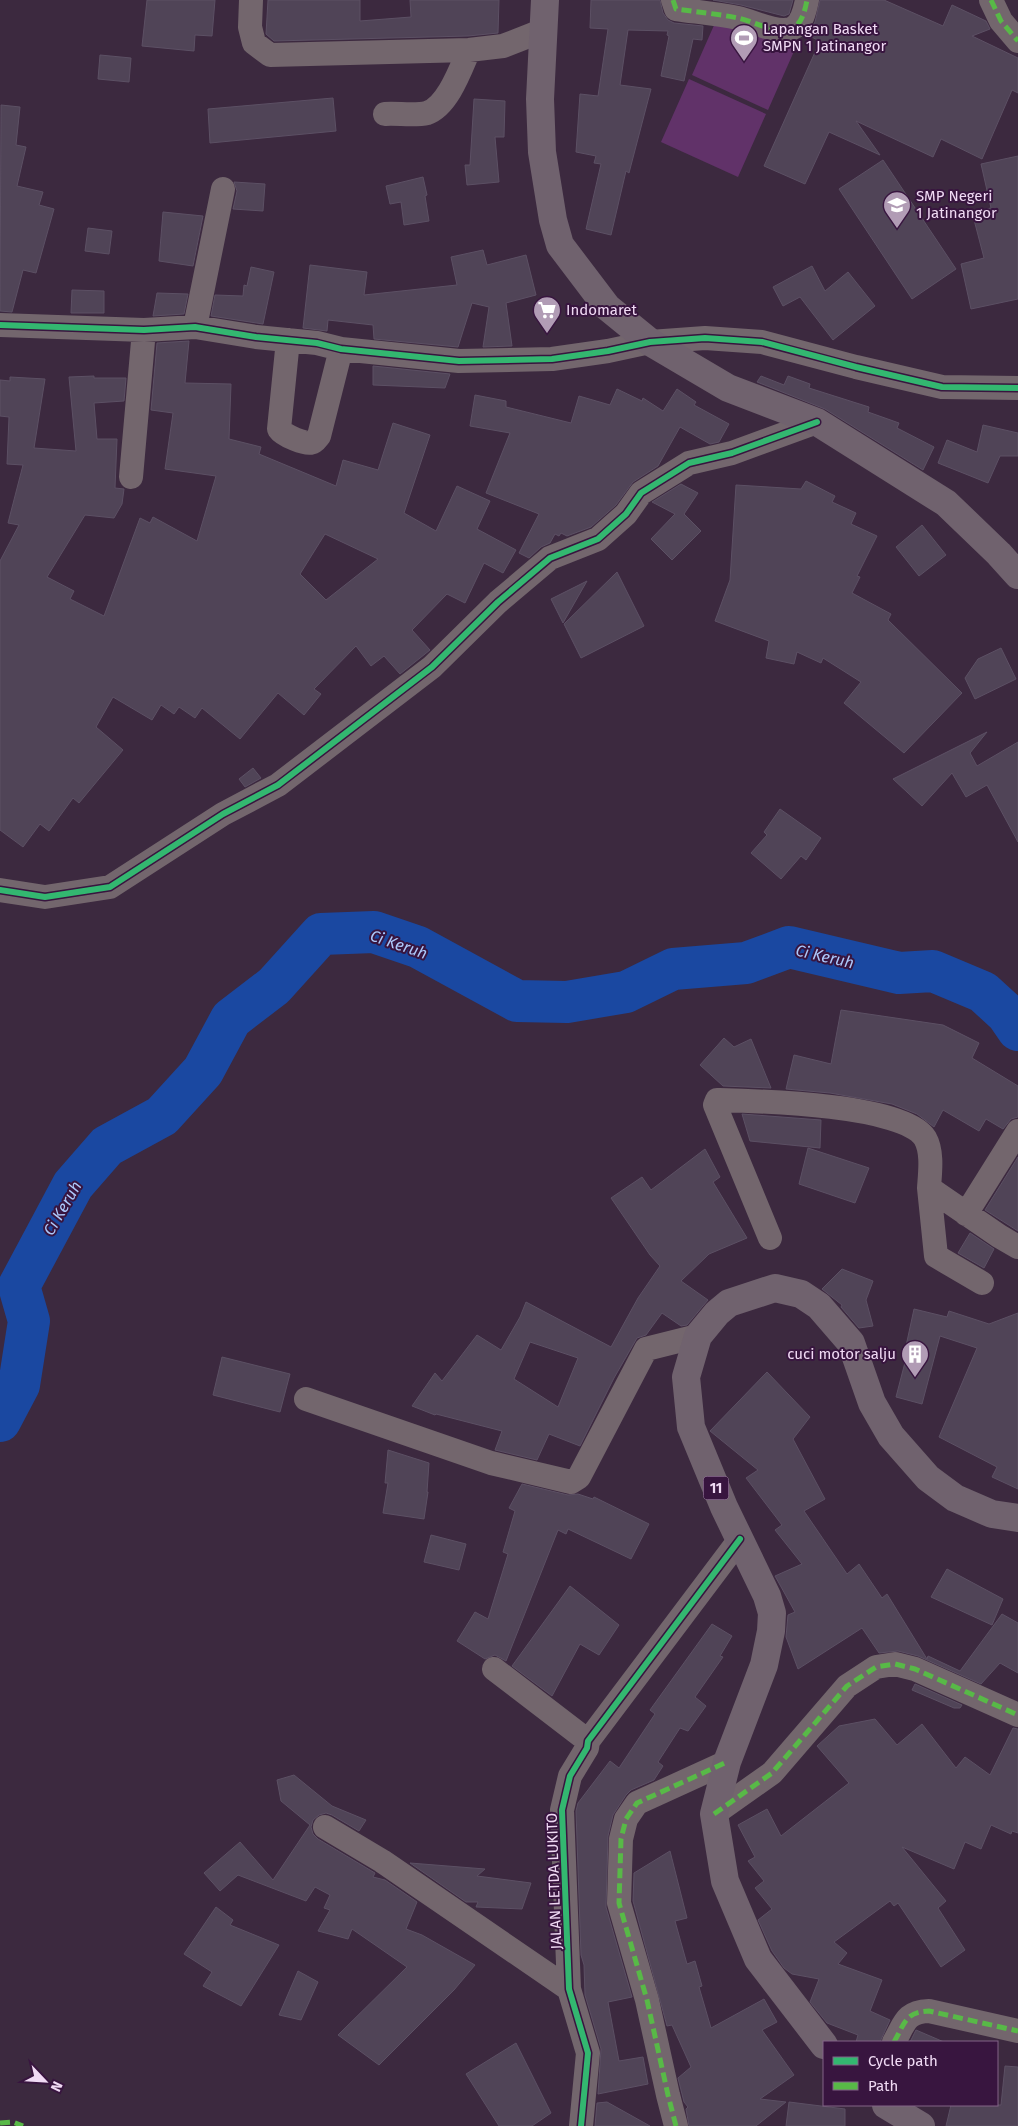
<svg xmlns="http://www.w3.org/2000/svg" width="1018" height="2126" font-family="'Fira Sans',sans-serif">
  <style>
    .green { fill: #613269 }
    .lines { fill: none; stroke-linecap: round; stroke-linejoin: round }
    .river { stroke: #1a48a1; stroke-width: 42 }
    .building { fill: #504457; stroke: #5c5064; fill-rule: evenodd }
    .minor { stroke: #73666d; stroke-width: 24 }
    .highway { stroke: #70626e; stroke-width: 28 }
    .quiet { stroke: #58b947; stroke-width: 5; stroke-dasharray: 10 5; stroke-linecap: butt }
    .cycleway-casing { stroke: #38153f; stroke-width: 9 }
    .cycleway { stroke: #33b770; stroke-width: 6 }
    .labels { text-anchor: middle; stroke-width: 4; stroke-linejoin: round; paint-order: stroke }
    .shield { fill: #38153f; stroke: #b99fbe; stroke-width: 1 }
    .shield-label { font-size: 14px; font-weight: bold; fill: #f0daf4 }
    .poi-label { font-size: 15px; fill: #f0daf4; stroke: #38153f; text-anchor: start }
    .street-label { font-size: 15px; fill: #f0daf4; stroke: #38153f }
    .water-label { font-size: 16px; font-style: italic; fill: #acc9fb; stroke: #38153f }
  </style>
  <rect width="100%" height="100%" fill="#3c293f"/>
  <path class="green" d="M 719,14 L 795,49 L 768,110 L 692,75 Z
    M 689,79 L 766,114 L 738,177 L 661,142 Z"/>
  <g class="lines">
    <path class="river" d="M 0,1421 L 19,1385 L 29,1321 L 19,1286 L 73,1185 L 107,1146 L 162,1116 L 203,1071 L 231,1019 L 274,986 L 321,934 L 374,932 L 418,947 L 517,1001 L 567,1002 L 626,992 L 673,969 L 746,963 L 789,947 L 899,973 L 933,971 L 983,992 L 1007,1014 L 1018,1030"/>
  </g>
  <path class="building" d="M 147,0 L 215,0 L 212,36 L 195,35 L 194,51 L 142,46 Z
    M 268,0 L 360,0 L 360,21 L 411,17 L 410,0 L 499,0 L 498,33 L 468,36 L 274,41 L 266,34 Z
    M 591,0 L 660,0 L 663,13 L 668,20 L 674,23 L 703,26 L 702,40 L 693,39 L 684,81 L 661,76 L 669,36 L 667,35 L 668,31 L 628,30 L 620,85 L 651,89 L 629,173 L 626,171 L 611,235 L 586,229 L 601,164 L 594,163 L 596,156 L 576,152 L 580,94 L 598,96 L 608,29 L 590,28 Z
    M 713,0 L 793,0 L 789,14 L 784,16 L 741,5 Z
    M 820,0 L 884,0 L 943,26 L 952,5 L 986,21 L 990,29 L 972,36 L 1018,58 L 1018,93 L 1012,90 L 982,159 L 941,139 L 933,157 L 856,121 L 880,155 L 829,132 L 805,184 L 764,166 L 820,41 L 807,35 L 815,22 Z
    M 100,55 L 131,58 L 129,82 L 98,79 Z
    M 333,98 L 336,131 L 210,143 L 208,109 Z
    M 474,99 L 505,101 L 504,137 L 495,137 L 499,182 L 467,185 L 465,165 L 470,165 Z
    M 1,105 L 20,107 L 16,145 L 26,147 L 17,186 L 43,192 L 39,205 L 54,209 L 36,273 L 23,270 L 12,312 L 0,311 Z
    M 1018,156 L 1018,299 L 971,309 L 961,264 L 984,258 L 972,212 L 991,208 L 981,164 Z
    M 883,160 L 956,269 L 912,299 L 839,189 Z
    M 423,177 L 427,195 L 425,196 L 429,221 L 404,225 L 401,202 L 390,204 L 386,186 Z
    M 234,182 L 265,184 L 263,211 L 233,209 L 237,191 Z
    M 163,212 L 203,216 L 193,266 L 159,261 Z
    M 88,228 L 112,231 L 109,254 L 85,251 Z
    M 483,250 L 487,265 L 526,255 L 536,295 L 506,303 L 512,346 L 483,347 L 489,307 L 472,303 L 458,347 L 374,339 L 373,325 L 328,320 L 327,331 L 303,328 L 310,265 L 367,272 L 364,295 L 457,285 L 451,257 Z
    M 812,266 L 825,291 L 848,272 L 875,306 L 833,340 L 800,297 L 783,306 L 773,287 Z
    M 251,267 L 274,272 L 263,324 L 211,316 L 215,295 L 243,296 L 244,285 L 247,286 Z
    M 72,290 L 104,291 L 104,313 L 71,313 Z
    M 157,293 L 188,294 L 184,314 L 153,316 Z
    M 189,341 L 185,383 L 231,384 L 229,439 L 261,447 L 259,454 L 336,486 L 343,460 L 378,470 L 393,423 L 430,435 L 404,513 L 436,531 L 457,486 L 490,501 L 477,529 L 516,550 L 503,573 L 484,563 L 465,603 L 447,594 L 412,630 L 430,650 L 400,674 L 384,656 L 371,666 L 356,646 L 314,689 L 321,694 L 304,715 L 278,693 L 240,739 L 202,708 L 195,718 L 179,707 L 174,714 L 161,705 L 152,720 L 113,697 L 96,727 L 123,750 L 79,803 L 73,798 L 49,831 L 40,824 L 23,847 L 0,830 L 0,561 L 19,525 L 8,523 L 23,465 L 7,464 L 9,417 L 0,416 L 0,380 L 10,381 L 10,377 L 45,379 L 34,448 L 76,451 L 69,377 L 94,376 L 94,378 L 126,378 L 124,401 L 94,403 L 97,439 L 117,439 L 115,488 L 124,489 L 122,504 L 114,518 L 85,515 L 47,577 L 74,591 L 70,599 L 104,616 L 140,518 L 150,523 L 153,517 L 197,541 L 216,476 L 165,469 L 173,413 L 151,410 L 157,343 ZM 325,534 L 378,559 L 326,600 L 300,574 Z
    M 373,366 L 450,374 L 445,388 L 373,385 Z
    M 761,376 L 784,385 L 788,376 L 810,384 L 809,388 L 869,407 L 868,412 L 899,423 L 897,428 L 934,447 L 923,470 L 825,409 L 757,382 Z
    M 617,389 L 642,401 L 643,398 L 663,411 L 677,389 L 696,402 L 694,405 L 729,424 L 719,442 L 710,444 L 680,427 L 658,466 L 633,482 L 616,505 L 591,527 L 567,536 L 561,533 L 559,536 L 555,534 L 550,543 L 541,547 L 529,558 L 519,553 L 539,514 L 486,493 L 510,433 L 470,426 L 475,395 L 506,401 L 506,407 L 571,423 L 579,396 L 610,405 Z
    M 983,425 L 1018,433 L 1018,456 L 1000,456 L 988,483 L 938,463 L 947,440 L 977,452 Z
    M 806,481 L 835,496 L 832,502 L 856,513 L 851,524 L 877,536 L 857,576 L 860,577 L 852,593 L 891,614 L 888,620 L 962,693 L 904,753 L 844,703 L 861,682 L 823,658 L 821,663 L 797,652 L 794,664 L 766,658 L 769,641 L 715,621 L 730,580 L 736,485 L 801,489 Z
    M 681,484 L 698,493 L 684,514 L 701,531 L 672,560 L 651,539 L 675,514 L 652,502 Z
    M 922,525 L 946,555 L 919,576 L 896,547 Z
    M 617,572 L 644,626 L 581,658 L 564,624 Z
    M 587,581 L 563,623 L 551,599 Z
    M 1001,648 L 1016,679 L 975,699 L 965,678 L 978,659 Z
    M 987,732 L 970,753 L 977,766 L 1018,742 L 1018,842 L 987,785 L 966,797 L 952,773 L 922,806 L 893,779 Z
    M 253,768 L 261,778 L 245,787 L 239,779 Z
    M 780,809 L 821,838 L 806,860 L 801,856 L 781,879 L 751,853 L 767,835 L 764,832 Z
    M 841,1010 L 943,1025 L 979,1043 L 972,1058 L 1018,1086 L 1018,1117 L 1011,1119 L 1003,1129 L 986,1119 L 979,1131 L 943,1110 L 934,1127 L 917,1114 L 892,1104 L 830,1093 L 786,1089 L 794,1055 L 831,1064 Z
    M 724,1038 L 734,1047 L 751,1039 L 771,1088 L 723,1086 L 700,1065 Z
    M 742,1114 L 821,1120 L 820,1148 L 750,1141 Z
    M 808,1148 L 869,1168 L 855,1203 L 799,1184 Z
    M 705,1149 L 720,1177 L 713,1182 L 747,1238 L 709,1254 L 681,1281 L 708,1300 L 687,1325 L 681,1326 L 662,1313 L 646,1335 L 637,1338 L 614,1378 L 580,1446 L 549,1434 L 537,1460 L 495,1450 L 502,1431 L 436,1414 L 435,1415 L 412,1406 L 435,1373 L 442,1381 L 477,1335 L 501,1350 L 520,1317 L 526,1302 L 611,1347 L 638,1298 L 660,1266 L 650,1255 L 611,1198 L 642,1177 L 651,1190 ZM 530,1342 L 578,1358 L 558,1407 L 514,1379 Z
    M 1018,1157 L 1018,1231 L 985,1210 Z
    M 970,1233 L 994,1249 L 984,1268 L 958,1253 Z
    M 842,1269 L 873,1281 L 866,1300 L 873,1326 L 859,1328 L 841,1307 L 842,1305 L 822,1289 Z
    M 914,1309 L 947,1317 L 949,1311 L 989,1324 L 1018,1313 L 1018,1489 L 992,1477 L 997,1467 L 939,1437 L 977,1348 L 940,1336 L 922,1404 L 896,1397 L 909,1347 L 906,1346 Z
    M 222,1357 L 290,1374 L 280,1412 L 213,1395 Z
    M 767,1372 L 810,1417 L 793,1439 L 825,1499 L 804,1511 L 847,1574 L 859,1564 L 882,1598 L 887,1594 L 927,1659 L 928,1656 L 960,1671 L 1002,1614 L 1018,1623 L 1018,1673 L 1000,1663 L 981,1684 L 918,1656 L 898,1651 L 879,1653 L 862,1628 L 798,1669 L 786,1637 L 788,1615 L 795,1612 L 775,1576 L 802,1564 L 775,1530 L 782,1525 L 746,1478 L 758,1470 L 710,1431 Z
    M 388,1450 L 429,1463 L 427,1492 L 428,1492 L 424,1519 L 383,1513 L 388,1483 L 385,1483 Z
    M 522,1484 L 568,1495 L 578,1494 L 593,1499 L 594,1497 L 649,1524 L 631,1559 L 568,1529 L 566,1534 L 558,1530 L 506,1661 L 495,1655 L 485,1659 L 457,1641 L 475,1612 L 488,1619 L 508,1554 L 503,1552 L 515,1511 L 509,1508 Z
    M 431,1535 L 466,1544 L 459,1570 L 424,1562 Z
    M 947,1569 L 1003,1599 L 992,1625 L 931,1597 Z
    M 570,1586 L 619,1625 L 599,1655 L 580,1644 L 552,1696 L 512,1666 Z
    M 712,1624 L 732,1636 L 720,1656 L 723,1657 L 695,1697 L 706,1706 L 688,1731 L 680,1728 L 658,1762 L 663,1766 L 654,1780 L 631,1790 L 626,1795 L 613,1815 L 608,1836 L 606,1907 L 632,1997 L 608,2002 L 619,2061 L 643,2057 L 648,2084 L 598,2094 L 601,2049 L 585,1995 L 584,1965 L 581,1955 L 576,1811 L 578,1803 L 610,1761 L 619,1768 L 655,1714 L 650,1710 Z
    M 915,1684 L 962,1705 L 960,1708 L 954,1708 L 912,1690 Z
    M 875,1719 L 897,1745 L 922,1724 L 956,1768 L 965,1757 L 990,1775 L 1013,1728 L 1018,1729 L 1018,1833 L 1012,1831 L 1011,1834 L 991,1825 L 981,1849 L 965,1842 L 954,1869 L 902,1847 L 946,1901 L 938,1908 L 965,1950 L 941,1967 L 898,1903 L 894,1906 L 890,1901 L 834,1942 L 847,1953 L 838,1964 L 882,1980 L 870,2011 L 890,2020 L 880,2042 L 856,2042 L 858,2035 L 827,2023 L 810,2002 L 819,1979 L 792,1974 L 784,1968 L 772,1951 L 758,1920 L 772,1909 L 755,1888 L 764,1881 L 748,1861 L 755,1857 L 738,1825 L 767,1809 L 781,1836 L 849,1783 L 817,1746 L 839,1726 Z
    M 294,1775 L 332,1806 L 366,1820 L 359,1831 L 332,1815 L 326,1813 L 319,1815 L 313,1820 L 311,1827 L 313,1834 L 318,1839 L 375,1873 L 373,1877 L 385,1880 L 417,1902 L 406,1929 L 422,1935 L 475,1965 L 454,1990 L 379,2065 L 338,2035 L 407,1967 L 352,1929 L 348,1939 L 318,1931 L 330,1910 L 324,1908 L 330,1895 L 315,1887 L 306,1901 L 238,1875 L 220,1891 L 204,1873 L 240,1842 L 273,1880 L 310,1825 L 281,1801 L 277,1780 Z
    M 670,1851 L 687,1918 L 675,1921 L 687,1964 L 695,1961 L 702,1986 L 699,1987 L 711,2028 L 764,1999 L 777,2022 L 762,2030 L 794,2075 L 760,2099 L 786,2102 L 756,2126 L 689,2126 L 686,2109 L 688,2107 L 684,2102 L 678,2078 L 691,2067 L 672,2025 L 667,2026 L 633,1901 L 634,1873 Z
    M 410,1863 L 485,1869 L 477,1876 L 531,1883 L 522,1909 L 476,1907 L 478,1902 L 466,1902 Z
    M 216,1907 L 233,1920 L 230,1925 L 279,1945 L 241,2006 L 203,1986 L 212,1972 L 184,1954 Z
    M 298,1971 L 318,1982 L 301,2020 L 279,2015 Z
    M 916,2030 L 944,2042 L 910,2042 Z
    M 516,2043 L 551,2113 L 532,2126 L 499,2126 L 466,2074 Z
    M 1005,2066 L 1018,2067 L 1018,2126 L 946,2126 L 951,2105 L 1001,2105 Z
    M 607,2102 L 650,2126 L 595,2126 L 597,2103 Z
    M 789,2102 L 845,2109 L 845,2126 L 786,2126 Z"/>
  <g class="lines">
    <path class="minor" d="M 251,0 L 250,27 L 254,43 L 270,55 L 469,50 L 503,46 L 544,30
      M 673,0 L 676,9 C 697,12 718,14 738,18 C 753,21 775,34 791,29 C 802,25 805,10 807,0
      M 991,0 L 1001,21 L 1018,41
      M 385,114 C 397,113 415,116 427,113 C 448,106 461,68 469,50
      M 0,325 L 144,330 L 195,327 L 256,337 L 317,343 L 341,349 L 459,361 L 552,359 L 608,351 L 650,342 L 705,338 L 762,342 L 856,367 L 942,387 L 1018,388
      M 195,327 L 223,189
      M 288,340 L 279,429 C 283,435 307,446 313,442 C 315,442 318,437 319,436 L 341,349
      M 131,477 L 144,330
      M 0,890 L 45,897 L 110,887 L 223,814 L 278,785 L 432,667 L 498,602 L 550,558 L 598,539 L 626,514 L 641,493 L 689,463 L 732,453 L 817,422
      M 929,1188 L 936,1256 L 982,1283
      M 966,1214 L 1018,1131
      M 770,1238 L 715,1105 L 717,1100 C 757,1101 904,1104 925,1138 C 933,1152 930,1173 929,1188 L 999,1236 L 1018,1247
      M 306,1399 L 491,1463 L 571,1482 L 579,1477 L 646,1349 L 698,1336
      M 494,1669 L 588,1741
      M 714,1814 L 772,1773 L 847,1686 L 876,1667 L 895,1664 L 915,1669 L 1018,1715
      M 325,1827 L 382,1861 L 569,1989
      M 894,2042 C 905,2023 905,2012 929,2011 L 1018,2031
      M 581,2126 L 588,2053 L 569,1989 L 562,1810 L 570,1776 L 587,1748 L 588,1741 L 740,1539
      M 676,2126 L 668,2095 L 647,2000 L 619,1903 L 621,1839 L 626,1819 L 637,1803 L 727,1762"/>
    <path class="highway" d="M 545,0 L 540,99 L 542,152 L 553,220 L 560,245 L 607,307 L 650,342 L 728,388 L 817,422 L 946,503 L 999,554 L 1018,575
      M 824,2045 L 758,1959 L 725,1881 L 714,1814 L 727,1762 L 764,1665 L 771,1631 L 772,1613 L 767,1596 L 724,1507 L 691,1427 L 686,1377 L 698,1336 L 717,1313 L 729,1303 L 775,1288 L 801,1294 L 819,1306 L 851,1343 L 872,1403 L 891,1436 L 928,1478 L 955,1498 L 992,1514 L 1018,1518
      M 886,2105 L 921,2126"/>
    <path class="quiet" d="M 673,0 L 676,9 C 697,12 718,14 738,18 C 753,21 775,34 791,29 C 802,25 805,10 807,0
      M 991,0 L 1001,21 L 1018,41
      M 714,1814 L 772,1773 L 847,1686 L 876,1667 L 895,1664 L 915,1669 L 1018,1715
      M 894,2042 C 905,2023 905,2012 929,2011 L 1018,2031
      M 0,2123 L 13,2122 L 23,2126
      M 676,2126 L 668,2095 L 647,2000 L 619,1903 L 621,1839 L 626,1819 L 637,1803 L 727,1762"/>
    <g class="cycleway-casing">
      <path id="cycleway" d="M 0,325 L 144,330 L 195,327 L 256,337 L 317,343 L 341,349 L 459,361 L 552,359 L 608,351 L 650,342 L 705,338 L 762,342 L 856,367 L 942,387 L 1018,388
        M 0,890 L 45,897 L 110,887 L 223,814 L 278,785 L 432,667 L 498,602 L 550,558 L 598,539 L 626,514 L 641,493 L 689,463 L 732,453 L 817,422
        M 581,2126 L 588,2053 L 569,1989 L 562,1810 L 570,1776 L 587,1748 L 588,1741 L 740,1539"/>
    </g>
    <use href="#cycleway" class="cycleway"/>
  </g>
  <defs>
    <g id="stadium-pin" transform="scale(1.4375)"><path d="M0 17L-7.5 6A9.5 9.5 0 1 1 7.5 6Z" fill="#b19cb5" stroke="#38153f"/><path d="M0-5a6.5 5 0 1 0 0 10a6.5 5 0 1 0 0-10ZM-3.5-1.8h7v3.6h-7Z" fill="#fff"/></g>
    <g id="school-pin" transform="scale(1.4375)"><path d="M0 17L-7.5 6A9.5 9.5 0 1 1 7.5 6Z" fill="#b19cb5" stroke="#38153f"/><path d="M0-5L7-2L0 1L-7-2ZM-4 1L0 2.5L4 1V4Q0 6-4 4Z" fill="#fff"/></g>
    <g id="supermarket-pin" transform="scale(1.4375)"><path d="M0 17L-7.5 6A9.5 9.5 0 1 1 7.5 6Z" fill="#b19cb5" stroke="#38153f"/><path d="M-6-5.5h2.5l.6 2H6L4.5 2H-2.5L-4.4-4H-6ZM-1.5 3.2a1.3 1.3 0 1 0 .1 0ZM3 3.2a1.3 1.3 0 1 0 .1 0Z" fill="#fff"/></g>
    <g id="building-pin" transform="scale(1.4375)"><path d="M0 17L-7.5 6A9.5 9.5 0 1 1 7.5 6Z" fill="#b19cb5" stroke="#38153f"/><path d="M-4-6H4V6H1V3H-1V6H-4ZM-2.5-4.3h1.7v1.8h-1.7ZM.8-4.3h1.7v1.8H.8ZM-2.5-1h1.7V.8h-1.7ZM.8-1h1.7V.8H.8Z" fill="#fff"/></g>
  </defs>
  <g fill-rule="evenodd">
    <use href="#stadium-pin" x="744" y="38"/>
    <use href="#school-pin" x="897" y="205"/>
    <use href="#supermarket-pin" x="547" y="310"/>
    <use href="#building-pin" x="915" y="1354"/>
  </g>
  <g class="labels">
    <rect class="shield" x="703.5" y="1476.5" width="25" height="23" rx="4"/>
    <g class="shield-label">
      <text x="716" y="1493">11</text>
    </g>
    <g class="poi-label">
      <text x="763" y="34">Lapangan Basket<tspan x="763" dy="17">SMPN 1 Jatinangor</tspan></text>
      <text x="916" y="201">SMP Negeri<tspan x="916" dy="17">1 Jatinangor</tspan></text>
      <text x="566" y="315">Indomaret</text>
      <text x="896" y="1359" text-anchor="end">cuci motor salju</text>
    </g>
    <g class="street-label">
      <text transform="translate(554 1881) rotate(-92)" y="5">JALAN LETDA LUKITO</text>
    </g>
    <g class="water-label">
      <text transform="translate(399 944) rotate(19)" y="6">Ci Keruh</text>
      <text transform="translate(825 956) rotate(13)" y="6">Ci Keruh</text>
      <text transform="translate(62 1208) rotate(-60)" y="6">Ci Keruh</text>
    </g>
  </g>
  <rect x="823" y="2041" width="175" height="65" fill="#38153f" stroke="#826487"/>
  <rect x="833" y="2057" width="25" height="8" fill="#33b770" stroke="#826487"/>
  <text x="868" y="2066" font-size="15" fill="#f0daf4">Cycle path</text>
  <rect x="833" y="2082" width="25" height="8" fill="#58b947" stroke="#826487"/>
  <text x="868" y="2091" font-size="15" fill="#f0daf4">Path</text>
  <g transform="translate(45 2081) rotate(115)" stroke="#38153f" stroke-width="4" paint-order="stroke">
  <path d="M0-4L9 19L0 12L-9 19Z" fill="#f0daf4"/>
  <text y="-8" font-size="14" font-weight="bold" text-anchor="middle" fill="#f0daf4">N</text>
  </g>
</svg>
